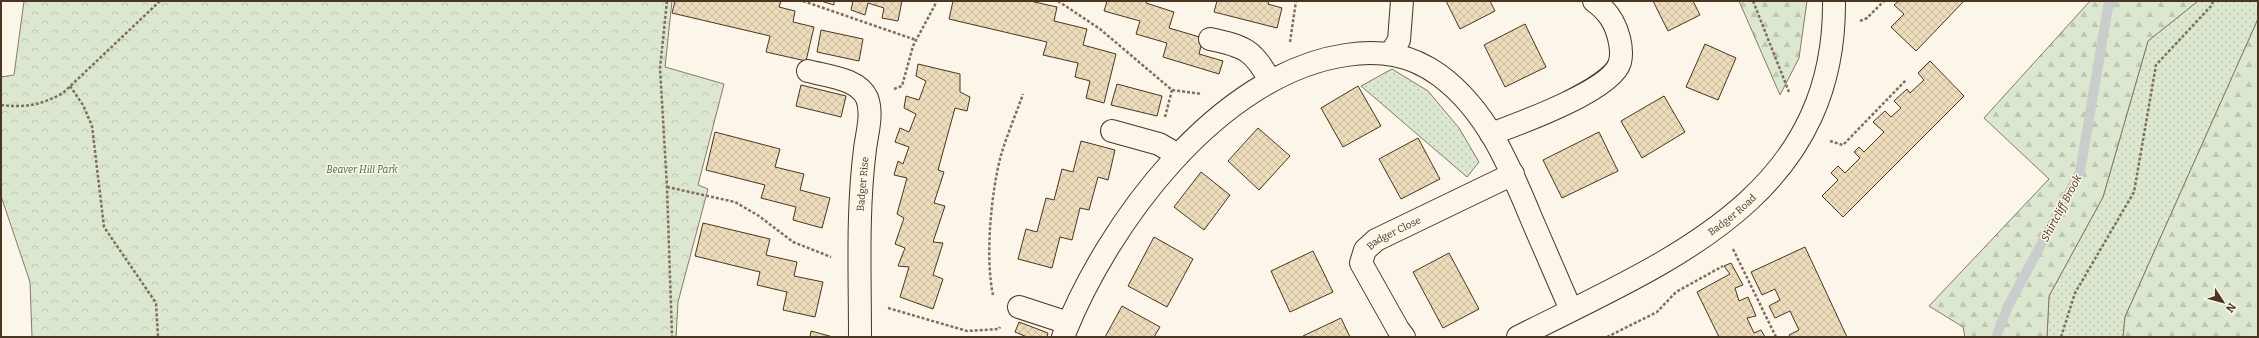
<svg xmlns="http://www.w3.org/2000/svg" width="2259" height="338" font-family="Bitter,serif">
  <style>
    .grass { fill: url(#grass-dots); stroke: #887966 }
    .forest { fill: url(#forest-firs); stroke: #887966 }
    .park { fill: url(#park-crowns); stroke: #887966 }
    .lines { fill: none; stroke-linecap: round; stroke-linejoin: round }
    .stream { stroke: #c9cecd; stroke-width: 10 }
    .building { fill: url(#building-cross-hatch); stroke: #4a3520 }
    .minor-casing { stroke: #4a3520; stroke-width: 24 }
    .path { stroke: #7f6f5c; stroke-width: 2.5; stroke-dasharray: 3 2; stroke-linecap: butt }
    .minor { stroke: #fbf6e9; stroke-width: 22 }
    .labels { text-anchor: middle; stroke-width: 3; stroke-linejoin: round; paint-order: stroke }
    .park-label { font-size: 10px; font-style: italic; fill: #436837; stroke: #fbf6e9 }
    .street-label { font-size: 10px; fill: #4a3520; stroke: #fbf6e9 }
    .water-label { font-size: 11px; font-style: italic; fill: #4a3520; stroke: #fbf6e9 }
  </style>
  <defs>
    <pattern id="grass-dots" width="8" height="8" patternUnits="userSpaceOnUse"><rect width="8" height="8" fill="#dce7d0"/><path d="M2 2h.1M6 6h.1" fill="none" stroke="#bec7b2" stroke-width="1.8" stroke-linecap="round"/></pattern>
    <pattern id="forest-firs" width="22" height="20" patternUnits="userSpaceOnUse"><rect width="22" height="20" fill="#dce7d0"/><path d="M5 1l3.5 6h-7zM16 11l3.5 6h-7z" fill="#bec7b2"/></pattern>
    <pattern id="park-crowns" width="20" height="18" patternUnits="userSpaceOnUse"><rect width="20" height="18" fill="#dce7d0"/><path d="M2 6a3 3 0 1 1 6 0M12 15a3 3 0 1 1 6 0" fill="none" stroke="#bec7b2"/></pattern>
    <pattern id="building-cross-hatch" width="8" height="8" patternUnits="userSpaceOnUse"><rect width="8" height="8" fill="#ecdcbc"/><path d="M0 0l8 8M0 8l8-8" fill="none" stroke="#ccbda1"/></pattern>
  </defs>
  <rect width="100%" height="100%" fill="#fbf6e9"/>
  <path class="grass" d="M 2198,1 L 2258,1 L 2258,19 L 2125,317 L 2123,337 L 2047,337 L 2049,296 L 2103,197 L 2148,41 Z
    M 1392,69 L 1428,91 L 1459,128 L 1479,162 L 1467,177 L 1361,86 Z"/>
  <path class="forest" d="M 1739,1 L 1807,1 L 1799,58 L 1780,95 Z
    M 2090,1 L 2198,1 L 2148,41 L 2103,197 L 2049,296 L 2047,337 L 1965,337 L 1963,327 L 1929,306 L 2049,179 L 1984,118 Z
    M 2258,19 L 2258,337 L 2123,337 L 2125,317 Z"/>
  <path class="park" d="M 24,1 L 672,1 L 665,67 L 724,84 L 698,185 L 708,189 L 678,302 L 676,337 L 32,337 L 30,282 L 1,196 L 1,77 L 14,75 Z"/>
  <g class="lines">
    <path class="stream" d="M 1996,337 L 2008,306 L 2080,172 L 2108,7 L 2113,1"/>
  </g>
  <path class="building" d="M 675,1 L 781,1 L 779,7 L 795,11 L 793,22 L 814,27 L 806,61 L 766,52 L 770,36 L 672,13 Z
    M 821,1 L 834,1 L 834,5 Z
    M 853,1 L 902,1 L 898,21 L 882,18 L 884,8 L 868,3 L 865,15 L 851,10 Z
    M 953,1 L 1030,1 L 1057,7 L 1054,21 L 1087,29 L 1083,45 L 1116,54 L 1104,103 L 1086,98 L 1090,81 L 1075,77 L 1078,63 L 1043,55 L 1047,42 L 949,19 Z
    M 1107,1 L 1147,1 L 1146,3 L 1174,12 L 1169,28 L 1203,38 L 1199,54 L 1223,61 L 1219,74 L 1163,57 L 1167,43 L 1136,34 L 1140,21 L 1104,11 Z
    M 1217,1 L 1269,1 L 1268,4 L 1282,8 L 1277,28 L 1214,12 Z
    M 1446,1 L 1490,1 L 1495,11 L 1460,29 Z
    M 1653,1 L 1693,1 L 1700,15 L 1668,31 Z
    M 1899,1 L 1964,1 L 1916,51 L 1891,27 L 1904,14 L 1894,5 Z
    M 1525,24 L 1546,67 L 1505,87 L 1484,45 Z
    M 821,30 L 863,39 L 859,61 L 817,52 Z
    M 1705,44 L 1736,58 L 1718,100 L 1686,87 Z
    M 1930,61 L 1964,96 L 1843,217 L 1822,196 L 1838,180 L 1831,173 L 1838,166 L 1845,173 L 1860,158 L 1854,152 L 1859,147 L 1864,152 L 1884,132 L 1873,122 L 1885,111 L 1891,117 L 1901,108 L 1894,101 L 1907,89 L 1910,93 L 1924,80 L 1918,73 Z
    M 918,64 L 960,74 L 960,92 L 970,97 L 967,111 L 955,108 L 938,170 L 944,172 L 934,203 L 945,206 L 933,242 L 943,243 L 933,275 L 943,279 L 933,309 L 900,297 L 909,267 L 898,266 L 905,248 L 895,244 L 904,218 L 897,214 L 907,178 L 894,175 L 898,161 L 903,164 L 909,147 L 895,142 L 900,128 L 909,132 L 916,114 L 904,108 L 906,96 L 919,100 L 926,81 L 916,76 Z
    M 1117,84 L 1162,96 L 1157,116 L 1111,105 Z
    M 801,85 L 846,96 L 841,117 L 796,106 Z
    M 1358,86 L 1381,126 L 1343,147 L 1321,108 Z
    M 1664,96 L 1685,132 L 1642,158 L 1621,121 Z
    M 1258,128 L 1290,156 L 1259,190 L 1228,161 Z
    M 715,132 L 780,149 L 775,167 L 804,174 L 800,190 L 830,198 L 822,228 L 793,220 L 796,207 L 761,198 L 765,185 L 706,170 Z
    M 1599,132 L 1618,171 L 1562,198 L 1543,160 Z
    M 1418,138 L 1440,179 L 1401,199 L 1379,159 Z
    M 1081,141 L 1115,150 L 1108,180 L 1098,177 L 1089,210 L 1080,208 L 1072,240 L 1060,237 L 1052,268 L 1018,259 L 1026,229 L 1037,232 L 1046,198 L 1054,200 L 1062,169 L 1073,172 Z
    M 1201,172 L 1230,195 L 1204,230 L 1174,207 Z
    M 703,223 L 770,239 L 766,255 L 797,262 L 794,276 L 823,282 L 815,317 L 783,310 L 787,292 L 757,285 L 760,272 L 695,256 Z
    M 1154,237 L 1193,259 L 1167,307 L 1128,286 Z
    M 1805,247 L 1847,337 L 1790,337 L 1789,335 L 1799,330 L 1790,311 L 1775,318 L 1769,306 L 1780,300 L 1775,289 L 1762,295 L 1751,272 Z
    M 1313,251 L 1333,292 L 1290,312 L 1271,271 Z
    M 1449,253 L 1479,309 L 1443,328 L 1413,272 Z
    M 1731,263 L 1743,285 L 1735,288 L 1739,301 L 1748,297 L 1756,316 L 1747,318 L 1754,333 L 1761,330 L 1765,337 L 1719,337 L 1697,292 L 1730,274 L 1724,266 Z
    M 1122,306 L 1160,327 L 1154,337 L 1105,337 Z
    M 1341,318 L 1350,337 L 1304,337 L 1303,336 Z
    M 1019,322 L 1048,333 L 1047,337 L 1027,337 L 1015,332 Z
    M 811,331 L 833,337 L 810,337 Z"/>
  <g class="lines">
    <g class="minor-casing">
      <g id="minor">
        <path d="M 1210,39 C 1244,46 1254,50 1270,81"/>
        <path d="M 1391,53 L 1399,40 L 1402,1"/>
        <path d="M 808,71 C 826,76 858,78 867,98 C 873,114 867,133 865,149 C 857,212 860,274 860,337"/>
        <path d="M 1112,131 L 1159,144 L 1178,155"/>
        <path d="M 1491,134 C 1518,124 1613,90 1620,62 C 1622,54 1621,46 1619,38 C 1615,22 1608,11 1594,1"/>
        <path d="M 1019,307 L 1068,323"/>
        <path d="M 1063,337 C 1107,224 1218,74 1346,55 C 1380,50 1410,54 1439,75 C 1487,110 1510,167 1532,220 C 1545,250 1558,280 1571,310"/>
        <path id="s1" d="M 1404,337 L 1398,329 L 1361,263 L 1365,250 L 1376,240 L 1513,174"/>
        <path id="s2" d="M 1518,337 C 1668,261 1836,198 1834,1"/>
      </g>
    </g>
    <path class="path" d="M 667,1 L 660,68 L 667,187 L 672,337
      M 803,1 L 916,40
      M 1058,1 L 1100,29 L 1172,90 L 1202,94
      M 1753,1 L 1789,92
      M 1860,21 L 1867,18 L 1884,1
      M 1290,42 L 1296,1
      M 70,86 L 83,105 L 92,126 L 104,227 L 156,303 L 158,337
      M 894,89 L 902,86 L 913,46 L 937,1
      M 1,105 C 26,108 41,105 63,93 L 160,1
      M 1165,117 L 1172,90
      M 1830,141 L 1843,145 L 1906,80
      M 667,187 L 735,202 L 759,216 L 793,242 L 831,257
      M 1733,249 L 1776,337
      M 993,295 C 985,257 991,193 1001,155 C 1007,135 1016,114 1023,94
      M 888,308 L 967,331 L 999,329 L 1000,327
      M 1607,337 L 1657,312 L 1676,292 L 1723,266
      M 2061,337 L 2075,293 L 2134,192 L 2156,65 L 2212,5 L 2213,1"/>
    <use href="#minor" class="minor"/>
  </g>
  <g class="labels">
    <g class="park-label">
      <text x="362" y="173">Beaver Hill Park</text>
    </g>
    <g class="street-label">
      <text transform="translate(862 184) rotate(-85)" y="4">Badger Rise</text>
      <text dy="4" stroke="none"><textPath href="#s2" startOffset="247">Badger Road</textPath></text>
      <text dy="4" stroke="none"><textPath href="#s1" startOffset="133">Badger Close</textPath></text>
    </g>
    <g class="water-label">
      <text transform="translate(2061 208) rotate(-62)" y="4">Shirtcliff Brook</text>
    </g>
  </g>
  <rect width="2259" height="338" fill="none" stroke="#4a3520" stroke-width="4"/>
  <g transform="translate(2223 302) rotate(126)" stroke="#fbf6e9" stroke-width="3" paint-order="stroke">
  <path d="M0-3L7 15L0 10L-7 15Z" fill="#4a3520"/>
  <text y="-6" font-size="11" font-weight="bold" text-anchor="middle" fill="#4a3520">N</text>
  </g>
</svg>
